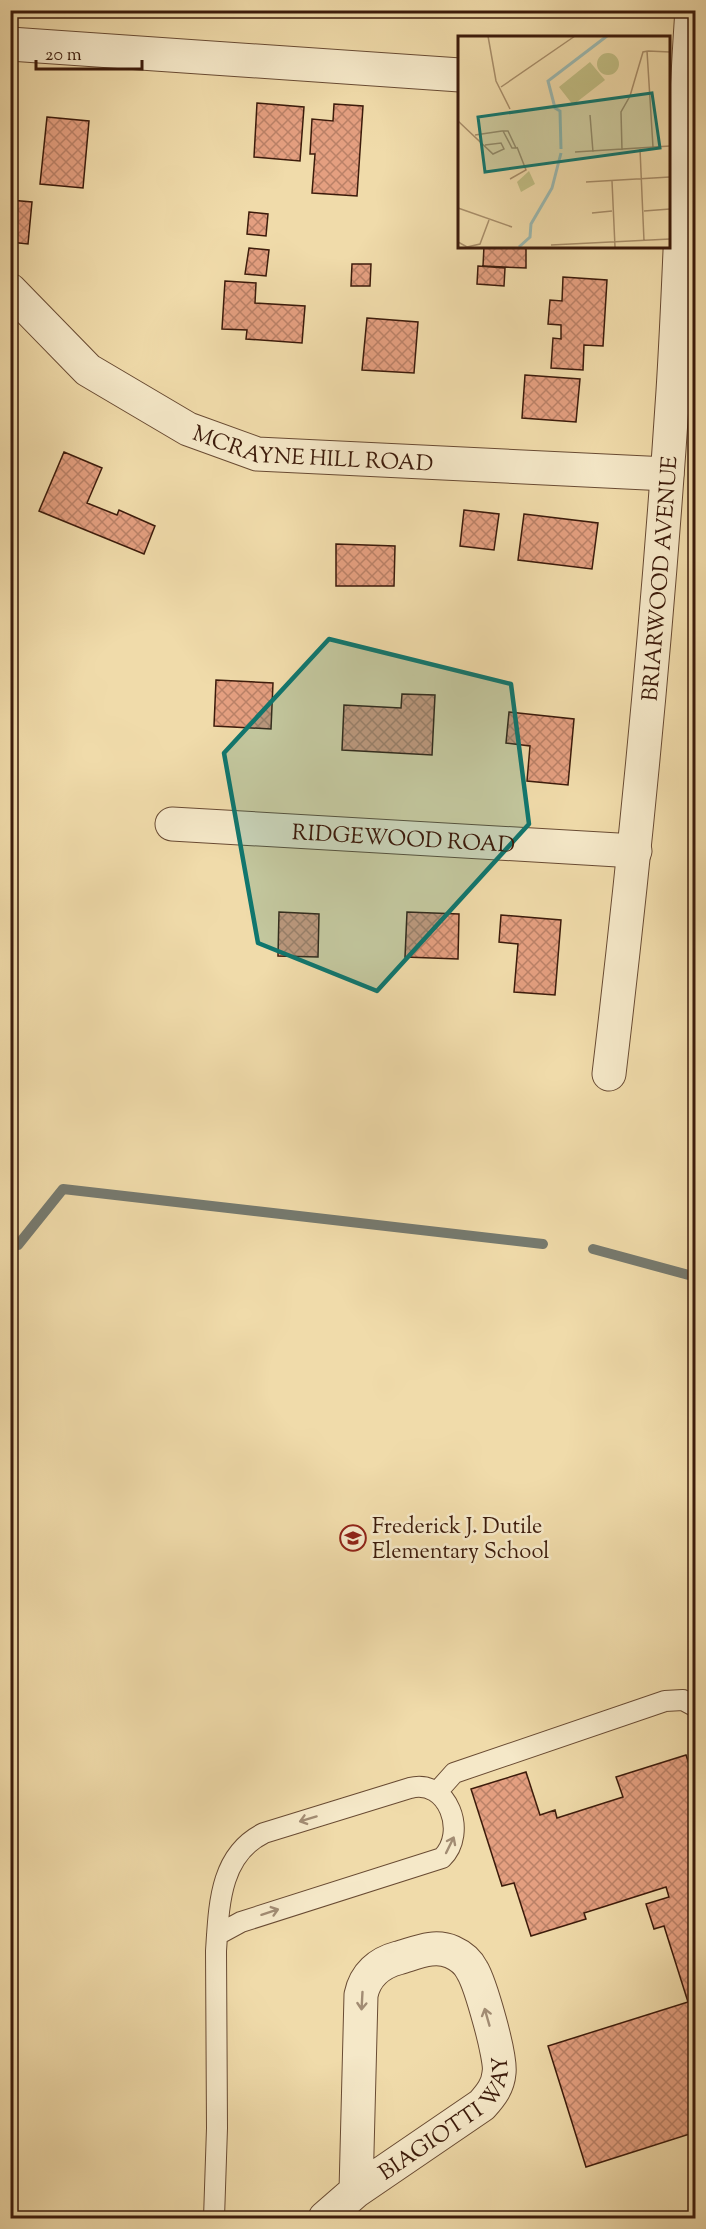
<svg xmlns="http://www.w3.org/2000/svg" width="706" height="2229" font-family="'Sorts Mill Goudy',serif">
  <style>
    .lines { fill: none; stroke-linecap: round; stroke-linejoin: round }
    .stream { stroke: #767a6f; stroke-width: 10 }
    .building { fill: url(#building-cross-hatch); stroke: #3c1b0b; stroke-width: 1.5 }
    .lane-casing { stroke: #694b33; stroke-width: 22 }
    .street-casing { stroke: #694b33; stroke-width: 35 }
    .lane { stroke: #f5e8c8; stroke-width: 20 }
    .street { stroke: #f5e8c8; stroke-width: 33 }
    .oneway { stroke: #a28c73 }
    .marked { fill: #0f766e; fill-opacity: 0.2; stroke: #0f766e; stroke-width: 4.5; stroke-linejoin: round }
    .labels { text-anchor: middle; stroke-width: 5; stroke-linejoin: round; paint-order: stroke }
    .street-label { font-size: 22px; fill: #3c1b0b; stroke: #f5e8c8 }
    .poi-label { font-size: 22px; fill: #3c1b0b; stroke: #f5e8c8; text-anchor: start }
    .inset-river { fill: none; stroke: #9cb9b1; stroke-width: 3 }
    .inset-road { fill: none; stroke: #a88e6a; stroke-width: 1.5 }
    .view { fill: #0f766e; fill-opacity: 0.15; stroke: #0f766e; stroke-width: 3 }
    .inset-edge { fill: none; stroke: #3c1b0b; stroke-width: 3 }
  </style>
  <defs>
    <pattern id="building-cross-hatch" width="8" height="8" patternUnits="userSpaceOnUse" patternTransform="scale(1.5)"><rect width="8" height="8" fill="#e49f80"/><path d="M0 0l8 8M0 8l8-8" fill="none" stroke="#ba8167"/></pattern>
  </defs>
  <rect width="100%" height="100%" fill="#f0dbaa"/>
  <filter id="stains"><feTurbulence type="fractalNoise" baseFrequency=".00333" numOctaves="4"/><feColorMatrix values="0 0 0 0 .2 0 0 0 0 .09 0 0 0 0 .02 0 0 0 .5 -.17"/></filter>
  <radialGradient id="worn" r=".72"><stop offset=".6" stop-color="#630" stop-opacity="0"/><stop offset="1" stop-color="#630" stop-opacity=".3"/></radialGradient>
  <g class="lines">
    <path class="stream" d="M 10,1246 L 18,1245 L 63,1189 L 543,1244
      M 593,1249 L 696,1277"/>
  </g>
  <path class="building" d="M 257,103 L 304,107 L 300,161 L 254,157 Z
    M 334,104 L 363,106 L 357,196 L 312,193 L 315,154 L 310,154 L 312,119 L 333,121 Z
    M 47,117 L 89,121 L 83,188 L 40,184 Z
    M 10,200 L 32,202 L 28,244 L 10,242 Z
    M 249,212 L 268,214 L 266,236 L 247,234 Z
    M 484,246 L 526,246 L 526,268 L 483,266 Z
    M 249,248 L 269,250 L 266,276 L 245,274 Z
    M 352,264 L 371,264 L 370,286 L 351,286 Z
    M 478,266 L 505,268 L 504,286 L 477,284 Z
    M 563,277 L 607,280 L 603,346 L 584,345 L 583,370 L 551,368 L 553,338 L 561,339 L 561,325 L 548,324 L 550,300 L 562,301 Z
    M 225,281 L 256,283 L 255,303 L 305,306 L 302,343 L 246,339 L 247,330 L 222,329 Z
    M 367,318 L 418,322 L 414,373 L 362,370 Z
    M 525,375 L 580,379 L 576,422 L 522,418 Z
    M 64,452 L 102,468 L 87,503 L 117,515 L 119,510 L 155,526 L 144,554 L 39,511 Z
    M 464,510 L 499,514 L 494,550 L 460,546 Z
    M 524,514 L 598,523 L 592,569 L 518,560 Z
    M 336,544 L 395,546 L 394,586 L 336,586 Z
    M 216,680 L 273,683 L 271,729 L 214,726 Z
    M 402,694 L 435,695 L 432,755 L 342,750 L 344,705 L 401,708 Z
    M 509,712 L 574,719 L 568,785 L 527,781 L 530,746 L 506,743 Z
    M 279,912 L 319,914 L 318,957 L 278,956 Z
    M 407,912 L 459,914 L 458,959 L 405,957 Z
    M 501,915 L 561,920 L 555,995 L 514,992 L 518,944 L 499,942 Z
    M 686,1755 L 692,1773 L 696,1772 L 696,2132 L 586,2167 L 548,2046 L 688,2002 L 664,1926 L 654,1929 L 646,1904 L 669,1897 L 666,1887 L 584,1913 L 586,1919 L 531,1936 L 514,1883 L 502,1886 L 471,1789 L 526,1772 L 540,1815 L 555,1810 L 557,1818 L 623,1797 L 616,1777 Z"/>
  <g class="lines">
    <g class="lane-casing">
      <path id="lane" d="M 437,1792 L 454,1773 L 665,1701 L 683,1700 L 696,1707
        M 214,2218 L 217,2128 L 216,1951 C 219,1907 219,1855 264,1833 L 410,1788 C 448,1778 468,1833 442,1858 L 241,1922 L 217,1935"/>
    </g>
    <g class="street-casing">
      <g id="street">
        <path d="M 10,44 L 460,75"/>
        <path id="s1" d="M 10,290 L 88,370 L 188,429 L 257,454 L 667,474"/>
        <path id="s2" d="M 172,824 L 635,851"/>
        <path id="s3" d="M 609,1074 C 636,847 658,619 673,391 C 681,264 683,137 692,10"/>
        <path id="s4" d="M 325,2218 L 356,2191 L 482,2105 C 491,2095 498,2086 499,2073 C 502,2058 480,1983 472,1970 C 468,1962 461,1956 452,1952 C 434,1944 416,1953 398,1958 C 379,1963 365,1975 361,1995 L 356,2191"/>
      </g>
    </g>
    <use href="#lane" class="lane"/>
    <use href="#street" class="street"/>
  </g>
  <defs><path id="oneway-shaft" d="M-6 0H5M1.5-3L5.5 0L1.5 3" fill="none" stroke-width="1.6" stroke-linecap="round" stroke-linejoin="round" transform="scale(1.5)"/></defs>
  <g class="oneway">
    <use href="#oneway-shaft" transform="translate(308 1819) rotate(163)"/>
    <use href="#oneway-shaft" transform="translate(450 1845) rotate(-64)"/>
    <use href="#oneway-shaft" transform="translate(270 1912) rotate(-18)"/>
    <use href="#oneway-shaft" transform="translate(362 2001) rotate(93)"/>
    <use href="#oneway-shaft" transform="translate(487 2017) rotate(-106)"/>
  </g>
  <path class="marked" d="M 329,639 L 511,684 L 529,824 L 377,991 L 258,943 L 224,753 Z"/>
  <defs>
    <g id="school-ring" transform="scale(1.35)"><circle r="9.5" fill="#f5e8c8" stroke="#8f2418" stroke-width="1.5"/><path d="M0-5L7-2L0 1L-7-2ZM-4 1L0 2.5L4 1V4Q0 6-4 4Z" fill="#8f2418"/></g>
  </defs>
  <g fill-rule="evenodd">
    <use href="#school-ring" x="353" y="1538"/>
  </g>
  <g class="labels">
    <g class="street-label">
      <text dy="8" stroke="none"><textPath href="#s1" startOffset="356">MCRAYNE HILL ROAD</textPath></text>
      <text dy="8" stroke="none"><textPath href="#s3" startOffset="498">BRIARWOOD AVENUE</textPath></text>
      <text dy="8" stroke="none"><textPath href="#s2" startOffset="232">RIDGEWOOD ROAD</textPath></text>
      <text dy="8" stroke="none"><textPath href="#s4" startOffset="159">BIAGIOTTI WAY</textPath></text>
    </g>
    <g class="poi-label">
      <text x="372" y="1533">Frederick J. Dutile<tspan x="372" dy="25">Elementary School</tspan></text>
    </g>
  </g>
  <g transform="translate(458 36)">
    <rect width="212" height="212" fill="#f0dbaa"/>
    <path d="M 71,135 L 77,148 L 63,156 L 59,146 Z" fill="#c1be84"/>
    <path d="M139 28a11 11 0 1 1 22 0a11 11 0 1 1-22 0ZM 132,26 L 147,44 L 115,69 L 101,51 Z" fill="#c1be84"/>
    <path class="inset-river" d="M 103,113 L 102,75 L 97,72 L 90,45 L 149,0M 61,211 L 72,201 L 73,188 L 94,152 L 103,117"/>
    <path class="inset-road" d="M 30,0 L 38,45 L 52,73M 189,15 L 195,111M 190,15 L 212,16M 43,51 L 117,0M 132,79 L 135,116M 0,85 L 35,118 L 46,113 L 43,107 L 27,109M 17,99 L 44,95 L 50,95 L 58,112 L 54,112 L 45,95M 182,113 L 186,205M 164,114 L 163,76 L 172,60 L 185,16 L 190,15M 117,116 L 212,110M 52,143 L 68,134 L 59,111M 154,145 L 157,211M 128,146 L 212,141M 0,172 L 54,191M 186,175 L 212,173M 134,177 L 154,175M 0,206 L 9,211 L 22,208 L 31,184M 93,209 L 212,203"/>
    <path class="view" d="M 194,57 L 202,112 L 27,136 L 20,81 Z"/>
    <rect width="212" height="212" class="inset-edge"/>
  </g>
  <rect width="706" height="2229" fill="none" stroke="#f0dbaa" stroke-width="36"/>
  <rect x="12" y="12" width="682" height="2205" fill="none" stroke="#3c1b0b" stroke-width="3"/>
  <rect x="18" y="18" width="670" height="2193" fill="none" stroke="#3c1b0b" stroke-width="1.5"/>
  <path d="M36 60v9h106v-9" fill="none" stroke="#3c1b0b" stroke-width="3"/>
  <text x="45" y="60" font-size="18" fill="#3c1b0b" stroke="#f5e8c8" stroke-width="4.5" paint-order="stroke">20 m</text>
  <rect width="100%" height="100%" filter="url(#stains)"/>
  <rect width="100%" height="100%" fill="url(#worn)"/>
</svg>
